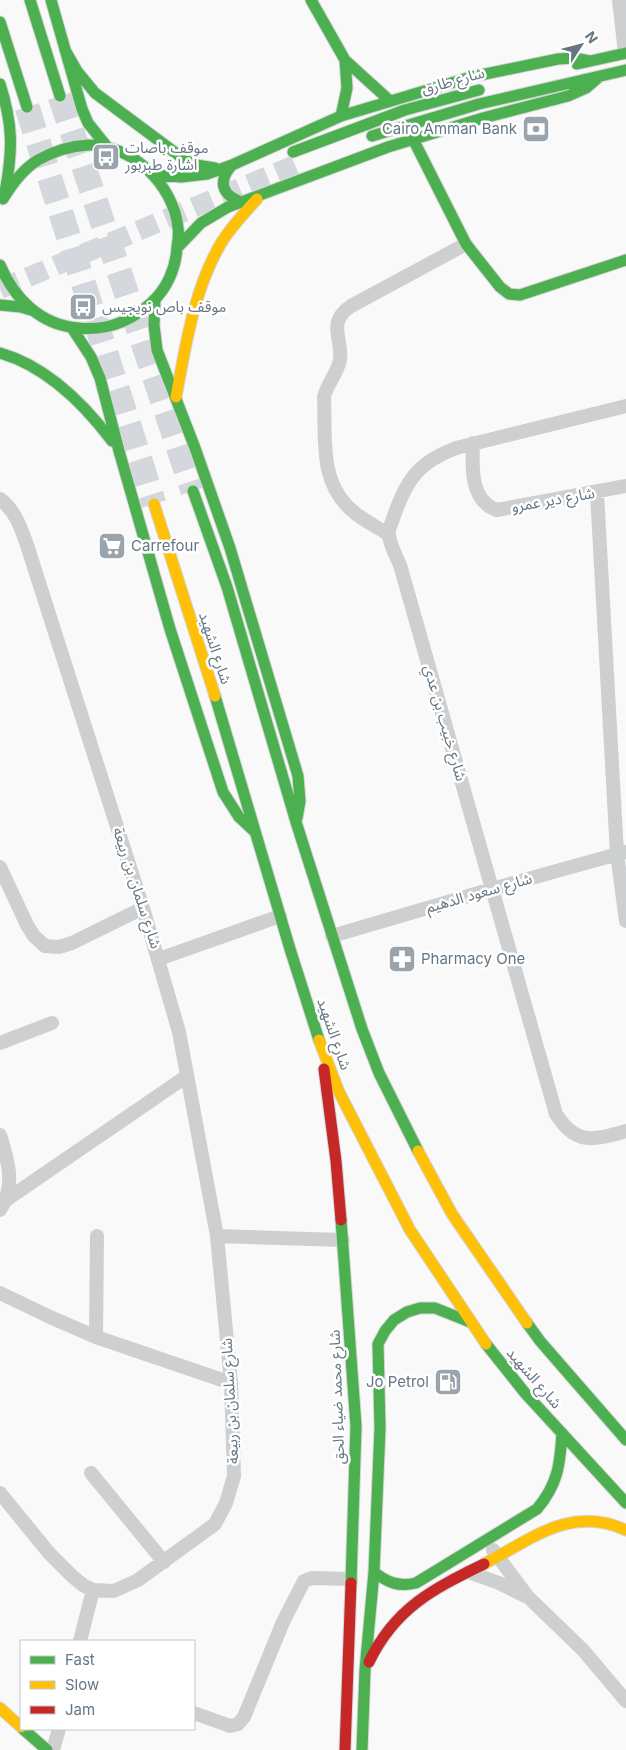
<svg xmlns="http://www.w3.org/2000/svg" width="626" height="1750" font-family="Inter,'Noto Sans Arabic',sans-serif">
  <style>
    .lines { fill: none; stroke-linecap: round; stroke-linejoin: round }
    .secondary-tunnel { stroke: #d4d8dc; stroke-width: 20; stroke-dasharray: 20 10; stroke-linecap: butt }
    .highway-tunnel { stroke: #d4d8dc; stroke-width: 25; stroke-dasharray: 25 12; stroke-linecap: butt }
    .fast-casing { stroke: #d5d6d7; stroke-width: 13 }
    .slow-casing { stroke: #d5d6d7; stroke-width: 13 }
    .jam-casing { stroke: #d5d6d7; stroke-width: 13 }
    .street { stroke: #cecfd0; stroke-width: 14 }
    .fast { stroke: #4caf50; stroke-width: 11 }
    .slow { stroke: #ffc107; stroke-width: 11 }
    .jam { stroke: #c62828; stroke-width: 11 }
    .labels { text-anchor: middle; stroke-width: 5; stroke-linejoin: round; paint-order: stroke }
    .street-label { font-size: 15px; fill: #657683; stroke: #fff }
    .poi-label { font-size: 15px; fill: #657683; stroke: #fff; text-anchor: start }
  </style>
  <rect width="100%" height="100%" fill="#f9f9f9"/>
  <g class="lines">
    <path class="secondary-tunnel" d="M 0,289 L 297,164"/>
    <path class="highway-tunnel" d="M 60,96 L 193,491
      M 27,107 L 154,504"/>
    <g class="fast-casing">
      <path id="fast" d="M 30,0 L 60,96
        M 51,0 L 82,109 L 88,123 L 108,148
        M 311,0 L 345,60 L 389,100
        M 0,22 L 27,107
        M 65,50 L 77,71 L 95,93 L 185,160 L 196,165 L 215,168
        M 577,64 L 626,53
        M 0,84 C 13,125 13,150 5,192
        M 341,116 L 347,88 L 345,60
        M 372,136 L 479,104 L 626,70
        M 413,139 L 466,244 L 500,287 L 509,294 L 520,295 L 626,260
        M 293,152 L 405,110 L 479,90
        M 232,165 C 218,181 221,194 241,202
        M 155,175 L 181,177 L 207,174 L 232,165 L 341,116 L 471,77 L 558,59 L 574,58 L 590,61
        M 179,246 L 201,223 L 228,207 L 388,147 L 483,118 L 568,96 L 586,88 L 600,76
        M 0,265 C 14,298 40,325 78,328 C 105,331 130,322 151,303 C 167,289 176,268 177,247 C 178,241 179,234 178,228 C 174,185 132,144 88,145 C 70,146 54,151 38,160 C 23,169 12,184 3,199
        M 155,300 L 154,325 L 157,350 L 195,448 L 230,548 L 298,776 L 300,801 L 297,818
        M 0,305 L 21,307 L 31,310
        M 72,328 L 91,357 L 100,378 L 119,451 L 170,629 L 223,792 L 239,817 L 254,831
        M 0,353 C 46,366 84,404 112,441
        M 193,491 L 227,587 L 296,822 L 362,1029 L 379,1073 L 418,1151
        M 215,696 L 290,949 L 319,1040
        M 341,1220 L 356,1426 L 351,1583
        M 527,1323 L 540,1341 L 626,1440
        M 486,1344 L 525,1393 L 626,1503
        M 374,1572 C 388,1583 399,1587 416,1583 L 537,1509 C 558,1484 560,1465 562,1433
        M 23,1729 L 47,1750
        M 362,1750 L 365,1670 L 374,1572 L 380,1428 L 378,1344 L 385,1331 L 394,1320 L 407,1312 L 420,1308 L 435,1308 L 470,1322"/>
    </g>
    <g class="slow-casing">
      <path id="slow" d="M 176,397 C 186,344 194,287 223,240 C 233,225 245,212 257,199
        M 154,504 L 215,696
        M 319,1040 L 339,1092 L 410,1230 L 486,1344
        M 418,1151 L 452,1214 L 527,1323
        M 484,1564 C 532,1539 570,1505 626,1530
        M 0,1708 L 21,1727"/>
    </g>
    <g class="jam-casing">
      <path id="jam" d="M 324,1069 L 336,1161 L 341,1220
        M 369,1662 C 395,1608 433,1589 484,1564
        M 345,1750 L 351,1583"/>
    </g>
    <path class="street" d="M 619,0 L 625,53
      M 626,406 L 456,448 C 420,462 408,477 395,513 C 393,520 388,529 389,535 C 390,545 396,556 400,565 L 556,1114 C 576,1146 594,1140 626,1131
      M 473,443 C 472,467 470,501 497,510 L 626,486
      M 597,493 L 617,854 L 626,921
      M 0,499 C 15,510 21,528 27,545 L 143,908 L 179,1032 L 217,1236 L 231,1383 L 234,1476 L 226,1503 L 215,1524 L 138,1580 L 114,1591 L 93,1590 L 83,1585 L 73,1577 L 49,1553 L 0,1493
      M 388,534 C 377,527 365,521 355,513 C 318,484 326,439 324,397 C 327,384 337,374 340,360 C 343,338 326,323 351,306 L 466,244
      M 0,867 L 27,925 L 34,936 L 45,946 L 59,947 L 72,943 L 143,908
      M 332,936 L 492,889 L 625,852
      M 159,959 L 280,916
      M 0,1043 L 52,1023
      M 0,1135 C 8,1161 16,1185 0,1210
      M 6,1200 L 187,1076
      M 217,1236 L 343,1240
      M 0,1293 L 50,1317 L 96,1337 L 231,1383
      M 96,1337 L 97,1236
      M 91,1473 L 164,1562
      M 493,1550 L 528,1597 L 583,1650 L 626,1701
      M 468,1572 L 499,1583 L 525,1596
      M 80,1641 L 93,1590
      M 194,1713 L 230,1726 L 238,1724 L 244,1717 L 283,1622 L 304,1581 L 312,1578 L 351,1579
      M 53,1750 L 59,1729"/>
    <use href="#fast" class="fast"/>
    <use href="#slow" class="slow"/>
    <use href="#jam" class="jam"/>
  </g>
  <defs>
    <g id="bank-square" transform="scale(1.4375)"><rect x="-9" y="-9" width="18" height="18" rx="4" fill="#99a4ac" stroke="#fff"/><path d="M-6-4H6V4H-6ZM0-2.3a2.3 2.3 0 1 0 0 4.6a2.3 2.3 0 1 0 0-4.6Z" fill="#fff"/></g>
    <g id="bus-square" transform="scale(1.4375)"><rect x="-9" y="-9" width="18" height="18" rx="4" fill="#99a4ac" stroke="#fff"/><path d="M-5-6H5V4H4V6H2V4H-2V6H-4V4H-5ZM-3.5-4V0h7V-4ZM-3.5 1.2v1.5H-2V1.2ZM2 1.2v1.5H3.5V1.2Z" fill="#fff"/></g>
    <g id="supermarket-square" transform="scale(1.4375)"><rect x="-9" y="-9" width="18" height="18" rx="4" fill="#99a4ac" stroke="#fff"/><path d="M-6-5.5h2.5l.6 2H6L4.5 2H-2.5L-4.4-4H-6ZM-1.5 3.2a1.3 1.3 0 1 0 .1 0ZM3 3.2a1.3 1.3 0 1 0 .1 0Z" fill="#fff"/></g>
    <g id="pharmacy-square" transform="scale(1.4375)"><rect x="-9" y="-9" width="18" height="18" rx="4" fill="#99a4ac" stroke="#fff"/><path d="M-2-6h4v4h4v4h-4v4h-4v-4h-4v-4h4Z" fill="#fff"/></g>
    <g id="fuel-square" transform="scale(1.4375)"><rect x="-9" y="-9" width="18" height="18" rx="4" fill="#99a4ac" stroke="#fff"/><path d="M-5.5-6h7V0h2V4h1.3V-2.5L3-4.5l.8-.8L6-3V5H2.5V1h-1V6h-7ZM-4.2-4.7v3.2H.2V-4.7Z" fill="#fff"/></g>
  </defs>
  <g fill-rule="evenodd">
    <use href="#bank-square" x="536" y="129"/>
    <use href="#bus-square" x="106" y="157"/>
    <use href="#bus-square" x="83" y="307"/>
    <use href="#supermarket-square" x="112" y="546"/>
    <use href="#pharmacy-square" x="402" y="959"/>
    <use href="#fuel-square" x="448" y="1382"/>
  </g>
  <g class="labels">
    <g class="street-label">
      <text transform="translate(453 81) rotate(-16)" y="5">شارع طارق</text>
      <text transform="translate(553 500) rotate(-10)" y="5">شارع دير عمرو</text>
      <text transform="translate(215 648) rotate(72)" y="5">شارع الشهيد</text>
      <text transform="translate(445 723) rotate(74)" y="5">شارع خبيب بن عدي</text>
      <text transform="translate(137 888) rotate(72)" y="5">شارع سلمان بن ربيعة</text>
      <text transform="translate(479 893) rotate(-16)" y="5">شارع سعود الدهيم</text>
      <text transform="translate(334 1034) rotate(71)" y="5">شارع الشهيد</text>
      <text transform="translate(534 1378) rotate(49)" y="5">شارع الشهيد</text>
      <text transform="translate(337 1397) rotate(-92)" y="5">شارع محمد ضياء الحق</text>
      <text transform="translate(230 1401) rotate(-93)" y="5">شارع سلمان بن ربيعة</text>
    </g>
    <g class="poi-label">
      <text x="517" y="134" text-anchor="end">Cairo Amman Bank</text>
      <text x="125" y="153">موقف باصات<tspan x="125" dy="17">اشارة طبربور</tspan></text>
      <text x="102" y="312">موقف باص نويجيس</text>
      <text x="131" y="551">Carrefour</text>
      <text x="421" y="964">Pharmacy One</text>
      <text x="429" y="1387" text-anchor="end">Jo Petrol</text>
    </g>
  </g>
  <rect x="20" y="1640" width="175" height="90" fill="#ffffff" stroke="#c1c8cd"/>
  <rect x="30" y="1656" width="25" height="8" fill="#4caf50" stroke="#c1c8cd"/>
  <text x="65" y="1665" font-size="15" fill="#657683">Fast</text>
  <rect x="30" y="1681" width="25" height="8" fill="#ffc107" stroke="#c1c8cd"/>
  <text x="65" y="1690" font-size="15" fill="#657683">Slow</text>
  <rect x="30" y="1706" width="25" height="8" fill="#c62828" stroke="#c1c8cd"/>
  <text x="65" y="1715" font-size="15" fill="#657683">Jam</text>
  <g transform="translate(581 45) rotate(54)" stroke="#ffffff" stroke-width="4" paint-order="stroke">
  <path d="M0-4L9 19L0 12L-9 19Z" fill="#657683"/>
  <text y="-8" font-size="14" font-weight="bold" text-anchor="middle" fill="#657683">N</text>
  </g>
</svg>
